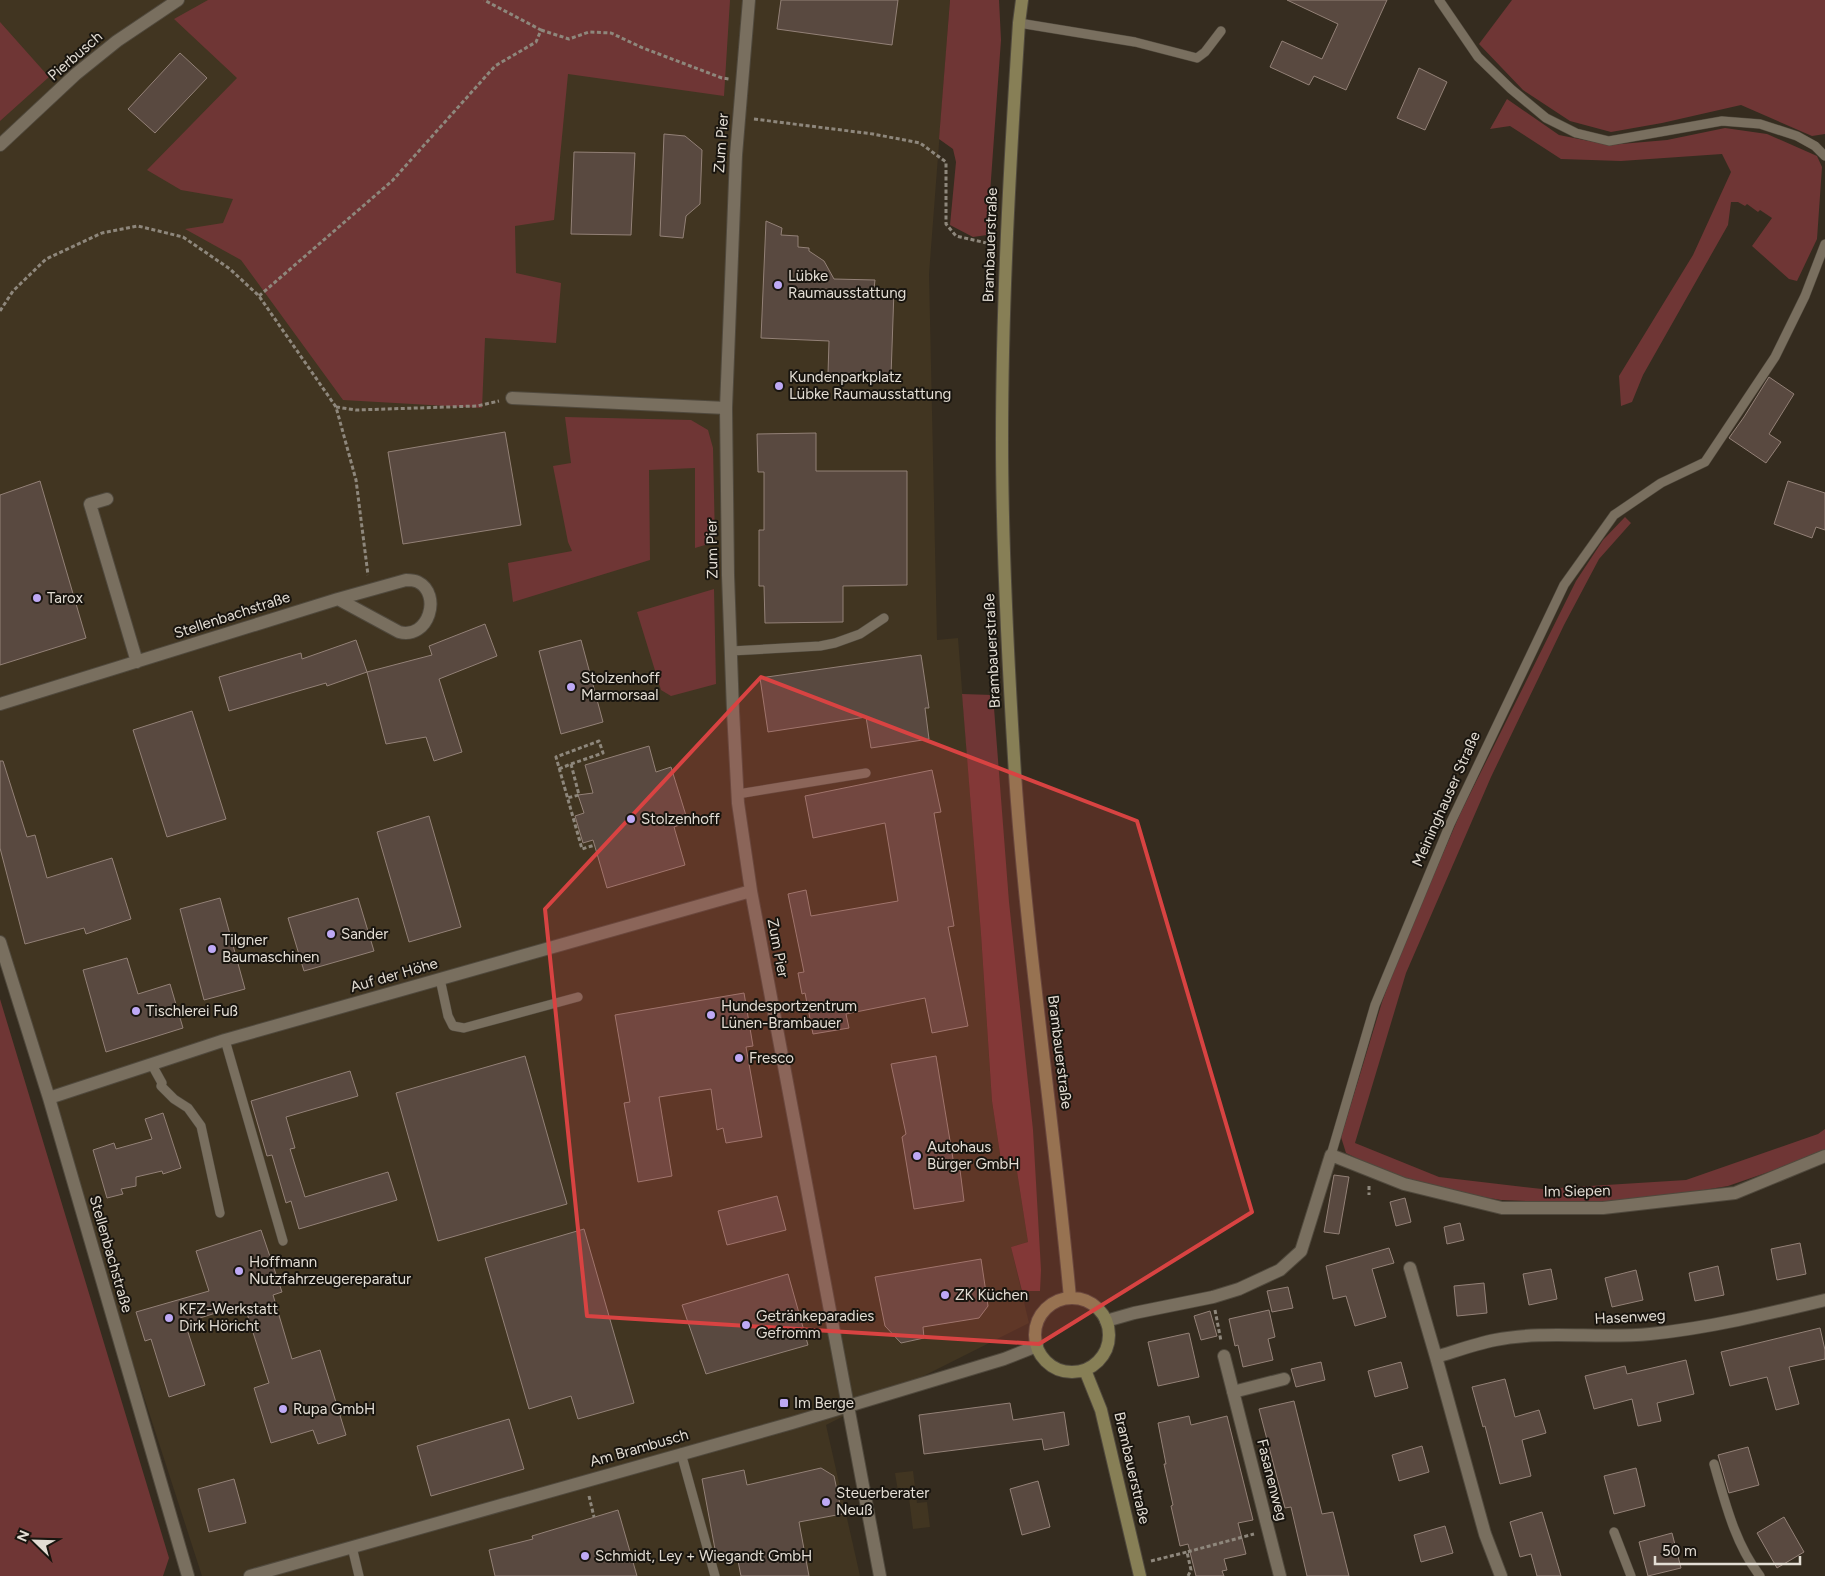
<svg xmlns="http://www.w3.org/2000/svg" width="1825" height="1576" font-family="Figtree,sans-serif">
  <style>
    .built { fill: #413521 }
    .green { fill: #6f3635 }
    .building { fill: #594940; stroke: #938177 }
    .lines { fill: none; stroke-linecap: round; stroke-linejoin: round }
    .service-casing { stroke: #50493d; stroke-width: 10 }
    .minor-casing { stroke: #50493d; stroke-width: 14 }
    .secondary-casing { stroke: #50493d; stroke-width: 14 }
    .path { stroke: #8e877c; stroke-width: 3; stroke-dasharray: 4 2.5; stroke-linecap: butt }
    .service { stroke: #796f5f; stroke-width: 9 }
    .minor { stroke: #796f5f; stroke-width: 12 }
    .secondary { stroke: #877f56; stroke-width: 12 }
    .marked { fill: #d84342; fill-opacity: 0.2; stroke: #d84342; stroke-width: 4; stroke-linejoin: round }
    .poi-dot { fill: #bea9f5; stroke: #19150f; stroke-width: 2 }
    .labels { text-anchor: middle; stroke-width: 4; stroke-linejoin: round; paint-order: stroke }
    .street-label { font-size: 15px; fill: #e3ddd4; stroke: #19150f }
    .poi-label { font-size: 15px; fill: #e3ddd4; stroke: #19150f; text-anchor: start }
  </style>
  <rect width="100%" height="100%" fill="#352c1f"/>
  <path class="built" d="M 0,0 L 950,0 L 929,274 L 937,640 L 958,638 L 981,934 L 992,1101 L 1002,1167 L 1016,1165 L 1028,1242 L 1011,1247 L 1029,1323 L 826,1425 L 860,1576 L 202,1576 L 0,952 Z
    M 913,1471 L 917,1503 L 927,1502 L 930,1527 L 913,1529 L 908,1490 L 898,1491 L 895,1473 Z"/>
  <path class="green" d="M 208,0 L 730,0 L 724,96 L 568,74 L 554,220 L 515,226 L 516,273 L 561,283 L 556,343 L 485,338 L 482,408 L 343,400 L 241,260 L 185,229 L 223,223 L 233,199 L 181,190 L 147,170 L 237,78 L 174,19 Z
    M 950,0 L 999,0 L 1001,40 L 987,235 L 973,237 L 950,225 L 956,162 L 953,149 L 939,139 Z
    M 1512,0 L 1825,0 L 1825,134 L 1812,136 L 1741,105 L 1662,123 L 1611,132 L 1570,121 L 1523,90 L 1479,44 Z
    M 0,22 L 49,77 L 0,121 Z
    M 1507,99 L 1559,135 L 1609,145 L 1667,140 L 1725,128 L 1767,134 L 1817,156 L 1822,167 L 1817,239 L 1797,281 L 1789,279 L 1752,246 L 1772,218 L 1760,210 L 1758,212 L 1747,204 L 1745,206 L 1738,202 L 1731,202 L 1728,225 L 1643,375 L 1632,402 L 1621,406 L 1619,376 L 1693,255 L 1731,172 L 1722,154 L 1621,161 L 1561,159 L 1510,126 L 1490,129 Z
    M 565,417 L 691,420 L 708,430 L 713,448 L 715,542 L 695,548 L 695,468 L 649,470 L 650,560 L 513,602 L 508,563 L 572,551 L 568,542 L 553,466 L 571,463 Z
    M 1625,517 L 1631,523 L 1599,559 L 1564,625 L 1491,777 L 1406,973 L 1355,1143 L 1439,1177 L 1542,1189 L 1686,1180 L 1818,1134 L 1825,1129 L 1825,1150 L 1789,1165 L 1728,1186 L 1668,1196 L 1603,1204 L 1501,1200 L 1454,1192 L 1413,1183 L 1383,1171 L 1346,1153 L 1341,1137 L 1382,1002 L 1399,955 L 1460,814 L 1576,581 L 1603,540 Z
    M 714,589 L 716,684 L 671,696 L 661,690 L 637,612 Z
    M 962,694 L 993,695 L 1009,902 L 1033,1130 L 1041,1270 L 1040,1291 L 1022,1291 L 1011,1247 L 1028,1242 L 1016,1165 L 1002,1167 L 992,1101 L 981,934 Z
    M 0,999 L 169,1558 L 163,1576 L 0,1576 Z"/>
  <path class="building" d="M 781,0 L 898,0 L 892,45 L 777,29 Z
    M 1287,0 L 1387,0 L 1346,90 L 1314,76 L 1309,85 L 1270,67 L 1282,41 L 1322,59 L 1338,24 Z
    M 180,53 L 207,78 L 155,133 L 128,109 Z
    M 1419,68 L 1447,82 L 1425,130 L 1397,118 Z
    M 664,134 L 685,136 L 702,150 L 700,204 L 686,216 L 683,238 L 660,236 Z
    M 574,152 L 635,153 L 631,235 L 571,234 Z
    M 766,221 L 782,228 L 781,235 L 798,236 L 798,247 L 809,248 L 809,251 L 824,261 L 834,279 L 875,280 L 874,289 L 894,290 L 891,376 L 828,374 L 829,341 L 761,338 Z
    M 1769,377 L 1794,394 L 1769,434 L 1781,442 L 1766,463 L 1729,438 L 1744,417 Z
    M 505,432 L 521,525 L 403,544 L 388,452 Z
    M 816,433 L 816,471 L 907,471 L 907,585 L 843,586 L 843,622 L 765,623 L 764,586 L 759,586 L 759,530 L 764,530 L 764,472 L 758,472 L 757,434 Z
    M 40,481 L 86,638 L 0,665 L 0,495 Z
    M 1788,481 L 1825,493 L 1825,530 L 1816,527 L 1812,538 L 1774,524 Z
    M 485,624 L 497,656 L 439,679 L 462,752 L 434,761 L 426,737 L 386,744 L 367,672 L 327,686 L 326,683 L 229,711 L 219,677 L 301,653 L 302,659 L 356,640 L 367,672 L 432,655 L 429,646 Z
    M 581,640 L 603,722 L 561,734 L 539,651 Z
    M 921,655 L 929,708 L 925,708 L 929,739 L 871,748 L 866,717 L 768,732 L 760,678 Z
    M 192,711 L 226,819 L 167,837 L 133,730 Z
    M 649,746 L 656,772 L 671,767 L 688,822 L 674,827 L 685,865 L 607,888 L 593,840 L 583,843 L 575,816 L 584,813 L 578,795 L 593,793 L 585,765 Z
    M 0,761 L 3,761 L 27,837 L 35,835 L 47,878 L 112,858 L 131,919 L 86,934 L 84,928 L 25,944 L 0,848 Z
    M 932,770 L 941,812 L 934,813 L 954,926 L 948,927 L 968,1026 L 932,1033 L 925,998 L 846,1014 L 849,1028 L 813,1034 L 805,993 L 802,994 L 798,973 L 804,972 L 788,894 L 806,890 L 811,916 L 898,901 L 885,823 L 813,838 L 805,796 Z
    M 429,816 L 461,927 L 409,942 L 377,832 Z
    M 220,898 L 245,989 L 204,1000 L 180,909 Z
    M 358,898 L 374,951 L 304,971 L 288,918 Z
    M 127,958 L 138,994 L 170,984 L 183,1028 L 106,1052 L 83,970 Z
    M 744,993 L 753,1046 L 746,1047 L 762,1137 L 726,1143 L 723,1128 L 717,1130 L 711,1089 L 659,1097 L 672,1176 L 638,1182 L 624,1103 L 630,1102 L 615,1015 Z
    M 525,1056 L 567,1204 L 438,1241 L 396,1093 Z
    M 936,1056 L 955,1171 L 960,1170 L 964,1201 L 914,1209 L 902,1137 L 906,1134 L 891,1064 Z
    M 350,1071 L 358,1096 L 286,1117 L 295,1148 L 290,1149 L 305,1197 L 388,1172 L 397,1200 L 299,1229 L 291,1201 L 286,1203 L 272,1155 L 267,1156 L 251,1101 Z
    M 163,1113 L 181,1168 L 163,1174 L 162,1171 L 136,1177 L 136,1186 L 121,1189 L 123,1194 L 107,1198 L 93,1150 L 114,1143 L 116,1149 L 152,1139 L 145,1119 Z
    M 1334,1175 L 1349,1177 L 1339,1234 L 1324,1232 Z
    M 777,1196 L 786,1230 L 727,1245 L 718,1211 Z
    M 1405,1198 L 1411,1222 L 1396,1226 L 1390,1202 Z
    M 1460,1223 L 1464,1240 L 1447,1244 L 1444,1227 Z
    M 584,1229 L 634,1403 L 578,1419 L 571,1396 L 529,1409 L 485,1258 Z
    M 261,1230 L 282,1292 L 273,1295 L 292,1359 L 320,1350 L 346,1435 L 318,1444 L 313,1430 L 271,1443 L 254,1388 L 269,1383 L 244,1304 L 200,1318 L 202,1325 L 187,1329 L 205,1385 L 169,1397 L 151,1339 L 145,1341 L 136,1312 L 209,1291 L 196,1251 Z
    M 1800,1243 L 1806,1274 L 1777,1280 L 1771,1249 Z
    M 1389,1248 L 1394,1263 L 1372,1269 L 1386,1317 L 1355,1326 L 1346,1296 L 1333,1299 L 1326,1266 Z
    M 981,1259 L 988,1306 L 979,1318 L 923,1327 L 924,1338 L 901,1343 L 885,1326 L 875,1277 Z
    M 1718,1266 L 1724,1295 L 1695,1301 L 1689,1273 Z
    M 1551,1269 L 1557,1299 L 1529,1305 L 1523,1274 Z
    M 1636,1270 L 1643,1300 L 1612,1307 L 1605,1278 Z
    M 788,1274 L 808,1345 L 706,1374 L 682,1305 Z
    M 1484,1283 L 1487,1313 L 1457,1316 L 1454,1286 Z
    M 1288,1287 L 1293,1308 L 1272,1312 L 1267,1291 Z
    M 1269,1310 L 1275,1337 L 1268,1339 L 1273,1360 L 1243,1367 L 1238,1345 L 1235,1346 L 1229,1319 Z
    M 1210,1311 L 1217,1336 L 1201,1340 L 1194,1316 Z
    M 1820,1328 L 1825,1350 L 1825,1359 L 1789,1367 L 1799,1404 L 1776,1410 L 1767,1377 L 1730,1386 L 1721,1352 Z
    M 1189,1333 L 1199,1377 L 1158,1386 L 1148,1342 Z
    M 1686,1360 L 1694,1394 L 1657,1403 L 1661,1421 L 1638,1426 L 1632,1399 L 1594,1409 L 1585,1376 L 1625,1366 L 1627,1374 Z
    M 1321,1362 L 1325,1380 L 1296,1387 L 1291,1369 Z
    M 1401,1362 L 1408,1388 L 1375,1397 L 1368,1371 Z
    M 1505,1379 L 1515,1417 L 1539,1410 L 1546,1433 L 1522,1440 L 1531,1476 L 1500,1484 L 1485,1426 L 1483,1427 L 1472,1387 Z
    M 1294,1401 L 1322,1514 L 1333,1512 L 1349,1576 L 1307,1576 L 1291,1507 L 1285,1508 L 1259,1409 Z
    M 1010,1403 L 1013,1420 L 1064,1412 L 1069,1445 L 1044,1450 L 1042,1439 L 924,1454 L 919,1415 Z
    M 1189,1416 L 1191,1425 L 1227,1416 L 1253,1520 L 1238,1523 L 1246,1554 L 1224,1559 L 1227,1570 L 1222,1571 L 1224,1576 L 1196,1576 L 1188,1544 L 1180,1546 L 1171,1506 L 1173,1505 L 1164,1464 L 1166,1464 L 1158,1423 Z
    M 509,1419 L 524,1469 L 431,1496 L 417,1446 Z
    M 1422,1446 L 1429,1472 L 1399,1481 L 1392,1455 Z
    M 1748,1447 L 1759,1485 L 1729,1493 L 1718,1455 Z
    M 821,1468 L 834,1476 L 842,1514 L 799,1522 L 809,1576 L 741,1576 L 737,1556 L 717,1560 L 702,1479 L 744,1470 L 747,1485 Z
    M 1636,1468 L 1645,1506 L 1614,1514 L 1604,1476 Z
    M 234,1479 L 246,1523 L 209,1532 L 198,1489 Z
    M 1038,1481 L 1050,1527 L 1022,1535 L 1010,1489 Z
    M 618,1510 L 637,1576 L 495,1576 L 489,1550 L 533,1539 L 532,1536 Z
    M 1542,1512 L 1561,1576 L 1537,1576 L 1531,1554 L 1520,1557 L 1510,1522 Z
    M 1784,1517 L 1804,1552 L 1777,1568 L 1757,1533 Z
    M 1445,1526 L 1453,1553 L 1421,1562 L 1414,1535 Z
    M 1672,1533 L 1681,1568 L 1648,1576 L 1639,1542 Z"/>
  <g class="lines">
    <g class="service-casing">
      <path id="service" d="M 1439,0 L 1478,57 L 1511,89 L 1546,118 L 1576,133 L 1609,141 L 1722,121 L 1760,124 L 1797,136 L 1815,146 L 1825,156
        M 1019,23 L 1135,42 L 1197,58 L 1205,52 L 1221,31
        M 731,651 L 820,646 L 835,643 L 860,634 L 884,618
        M 738,794 L 866,773
        M 440,979 L 448,1016 L 453,1026 L 464,1028 L 578,997
        M 225,1040 L 283,1241
        M 152,1065 L 162,1083 L 161,1086 L 174,1099 L 188,1108 L 201,1126 L 220,1213
        M 1331,1155 L 1375,1005 L 1450,824 L 1564,585 L 1614,515 L 1661,483 L 1705,462 L 1775,357 L 1805,296 L 1825,244
        M 681,1453 L 715,1576
        M 1714,1464 C 1725,1502 1735,1544 1760,1576
        M 1614,1532 L 1631,1576
        M 352,1547 L 359,1576"/>
    </g>
    <g class="minor-casing">
      <path id="minor" d="M 749,0 L 736,155 L 726,408 L 728,575 L 733,711 L 738,803 L 751,891 L 880,1576
        M 0,145 L 76,74 L 117,41 L 178,0
        M 512,398 L 726,408
        M 107,499 L 90,504 L 137,662
        M 0,704 L 338,599 L 399,632 C 429,640 442,594 418,582 C 414,580 409,580 406,580 L 338,599
        M 0,942 L 49,1098 L 188,1576
        M 49,1098 L 225,1040 L 751,891
        M 1410,1268 L 1436,1357 L 1485,1534 L 1501,1576
        M 1106,1321 L 1134,1313 L 1213,1297 L 1239,1289 L 1280,1270 L 1301,1251 L 1331,1155 L 1404,1184 L 1502,1208 L 1603,1208 L 1735,1193 L 1825,1156
        M 1224,1356 L 1280,1576
        M 1436,1357 C 1456,1351 1475,1344 1495,1340 C 1545,1330 1599,1339 1650,1334 C 1709,1328 1767,1314 1825,1300
        M 1233,1392 L 1284,1379
        M 250,1576 L 792,1423 L 1004,1359 L 1037,1346"/>
    </g>
    <g class="secondary-casing">
      <path id="secondary" d="M 1022,0 L 1019,23 C 1010,162 1002,301 1002,440 C 1002,551 1008,663 1015,774 C 1027,949 1054,1123 1070,1298
        M1035 1335a37 37 0 1 1 74 0a37 37 0 1 1-74 0Z
        M 1085,1370 L 1101,1410 L 1140,1576"/>
    </g>
    <path class="path" d="M 541,30 L 569,39 L 589,32 L 611,33 L 643,48 L 722,78 L 729,79
      M 754,119 L 873,134 L 920,143 L 946,162 L 946,224 L 956,236 L 991,244
      M 259,296 L 392,181 L 495,66 L 536,42 L 541,30 L 484,0
      M 0,311 L 13,291 L 46,259 L 102,233 L 138,226 L 183,237 L 230,269 L 259,296 L 336,407 L 356,480 L 368,575
      M 336,407 L 356,410 L 477,406 L 499,401
      M 571,764 L 603,753 L 599,741 L 556,757 L 582,849 L 595,845
      M 559,769 L 571,764 L 579,795 L 567,798
      M 1369,1186 L 1369,1195
      M 1215,1310 L 1221,1341
      M 589,1496 L 594,1517
      M 1151,1561 L 1187,1552
      M 1188,1576 L 1191,1570 L 1187,1552 L 1254,1534"/>
    <use href="#service" class="service"/>
    <use href="#minor" class="minor"/>
    <use href="#secondary" class="secondary"/>
  </g>
  <path class="marked" d="M 761,677 L 1137,821 L 1252,1212 L 1039,1344 L 587,1316 L 545,909 Z"/>
  <g class="poi-dot">
    <circle cx="778" cy="285" r="5"/>
    <circle cx="779" cy="386" r="5"/>
    <circle cx="37" cy="598" r="5"/>
    <circle cx="571" cy="687" r="5"/>
    <circle cx="631" cy="819" r="5"/>
    <circle cx="331" cy="934" r="5"/>
    <circle cx="212" cy="949" r="5"/>
    <circle cx="136" cy="1011" r="5"/>
    <circle cx="711" cy="1015" r="5"/>
    <circle cx="739" cy="1058" r="5"/>
    <circle cx="917" cy="1156" r="5"/>
    <circle cx="239" cy="1271" r="5"/>
    <circle cx="945" cy="1295" r="5"/>
    <circle cx="169" cy="1318" r="5"/>
    <circle cx="746" cy="1325" r="5"/>
    <rect x="779" y="1398" width="10" height="10" rx="2.5"/>
    <circle cx="283" cy="1409" r="5"/>
    <circle cx="826" cy="1502" r="5"/>
    <circle cx="585" cy="1556" r="5"/>
  </g>
  <g class="labels">
    <g class="street-label">
      <text transform="translate(75 56) rotate(-41)" y="5">Pierbusch</text>
      <text transform="translate(721 143) rotate(-86)" y="5">Zum Pier</text>
      <text transform="translate(990 245) rotate(-88)" y="5">Brambauerstraße</text>
      <text transform="translate(712 549) rotate(-91)" y="5">Zum Pier</text>
      <text transform="translate(232 615) rotate(-18)" y="5">Stellenbachstraße</text>
      <text transform="translate(992 651) rotate(-93)" y="5">Brambauerstraße</text>
      <text transform="translate(1446 799) rotate(-66)" y="5">Meininghauser Straße</text>
      <text transform="translate(778 948) rotate(79)" y="5">Zum Pier</text>
      <text transform="translate(394 975) rotate(-16)" y="5">Auf der Höhe</text>
      <text transform="translate(1060 1052) rotate(83)" y="5">Brambauerstraße</text>
      <text transform="translate(1577 1191) rotate(-1)" y="5">Im Siepen</text>
      <text transform="translate(111 1254) rotate(74)" y="5">Stellenbachstraße</text>
      <text transform="translate(1630 1317) rotate(-3)" y="5">Hasenweg</text>
      <text transform="translate(639 1448) rotate(-16)" y="5">Am Brambusch</text>
      <text transform="translate(1132 1468) rotate(77)" y="5">Brambauerstraße</text>
      <text transform="translate(1272 1480) rotate(76)" y="5">Fasanenweg</text>
    </g>
    <g class="poi-label">
      <text x="788" y="281">Lübke<tspan x="788" dy="17">Raumausstattung</tspan></text>
      <text x="789" y="382">Kundenparkplatz<tspan x="789" dy="17">Lübke Raumausstattung</tspan></text>
      <text x="47" y="603">Tarox</text>
      <text x="581" y="683">Stolzenhoff<tspan x="581" dy="17">Marmorsaal</tspan></text>
      <text x="641" y="824">Stolzenhoff</text>
      <text x="341" y="939">Sander</text>
      <text x="222" y="945">Tilgner<tspan x="222" dy="17">Baumaschinen</tspan></text>
      <text x="721" y="1011">Hundesportzentrum<tspan x="721" dy="17">Lünen-Brambauer</tspan></text>
      <text x="146" y="1016">Tischlerei Fuß</text>
      <text x="749" y="1063">Fresco</text>
      <text x="927" y="1152">Autohaus<tspan x="927" dy="17">Bürger GmbH</tspan></text>
      <text x="249" y="1267">Hoffmann<tspan x="249" dy="17">Nutzfahrzeugereparatur</tspan></text>
      <text x="955" y="1300">ZK Küchen</text>
      <text x="179" y="1314">KFZ-Werkstatt<tspan x="179" dy="17">Dirk Höricht</tspan></text>
      <text x="756" y="1321">Getränkeparadies<tspan x="756" dy="17">Gefromm</tspan></text>
      <text x="794" y="1408">Im Berge</text>
      <text x="293" y="1414">Rupa GmbH</text>
      <text x="836" y="1498">Steuerberater<tspan x="836" dy="17">Neuß</tspan></text>
      <text x="595" y="1561">Schmidt, Ley + Wiegandt GmbH</text>
    </g>
  </g>
  <g transform="translate(35 1541) rotate(293)" stroke="#19150f" stroke-width="4" paint-order="stroke">
  <path d="M0-4L9 19L0 12L-9 19Z" fill="#e3ddd4"/>
  <text y="-8" font-size="14" font-weight="bold" text-anchor="middle" fill="#e3ddd4">N</text>
  </g>
  <path d="M1655 1556v8h145v-8" fill="none" stroke="#e3ddd4" stroke-width="2.5"/>
  <text x="1662" y="1556" font-size="15" fill="#e3ddd4" stroke="#19150f" stroke-width="4" paint-order="stroke">50 m</text>
</svg>
